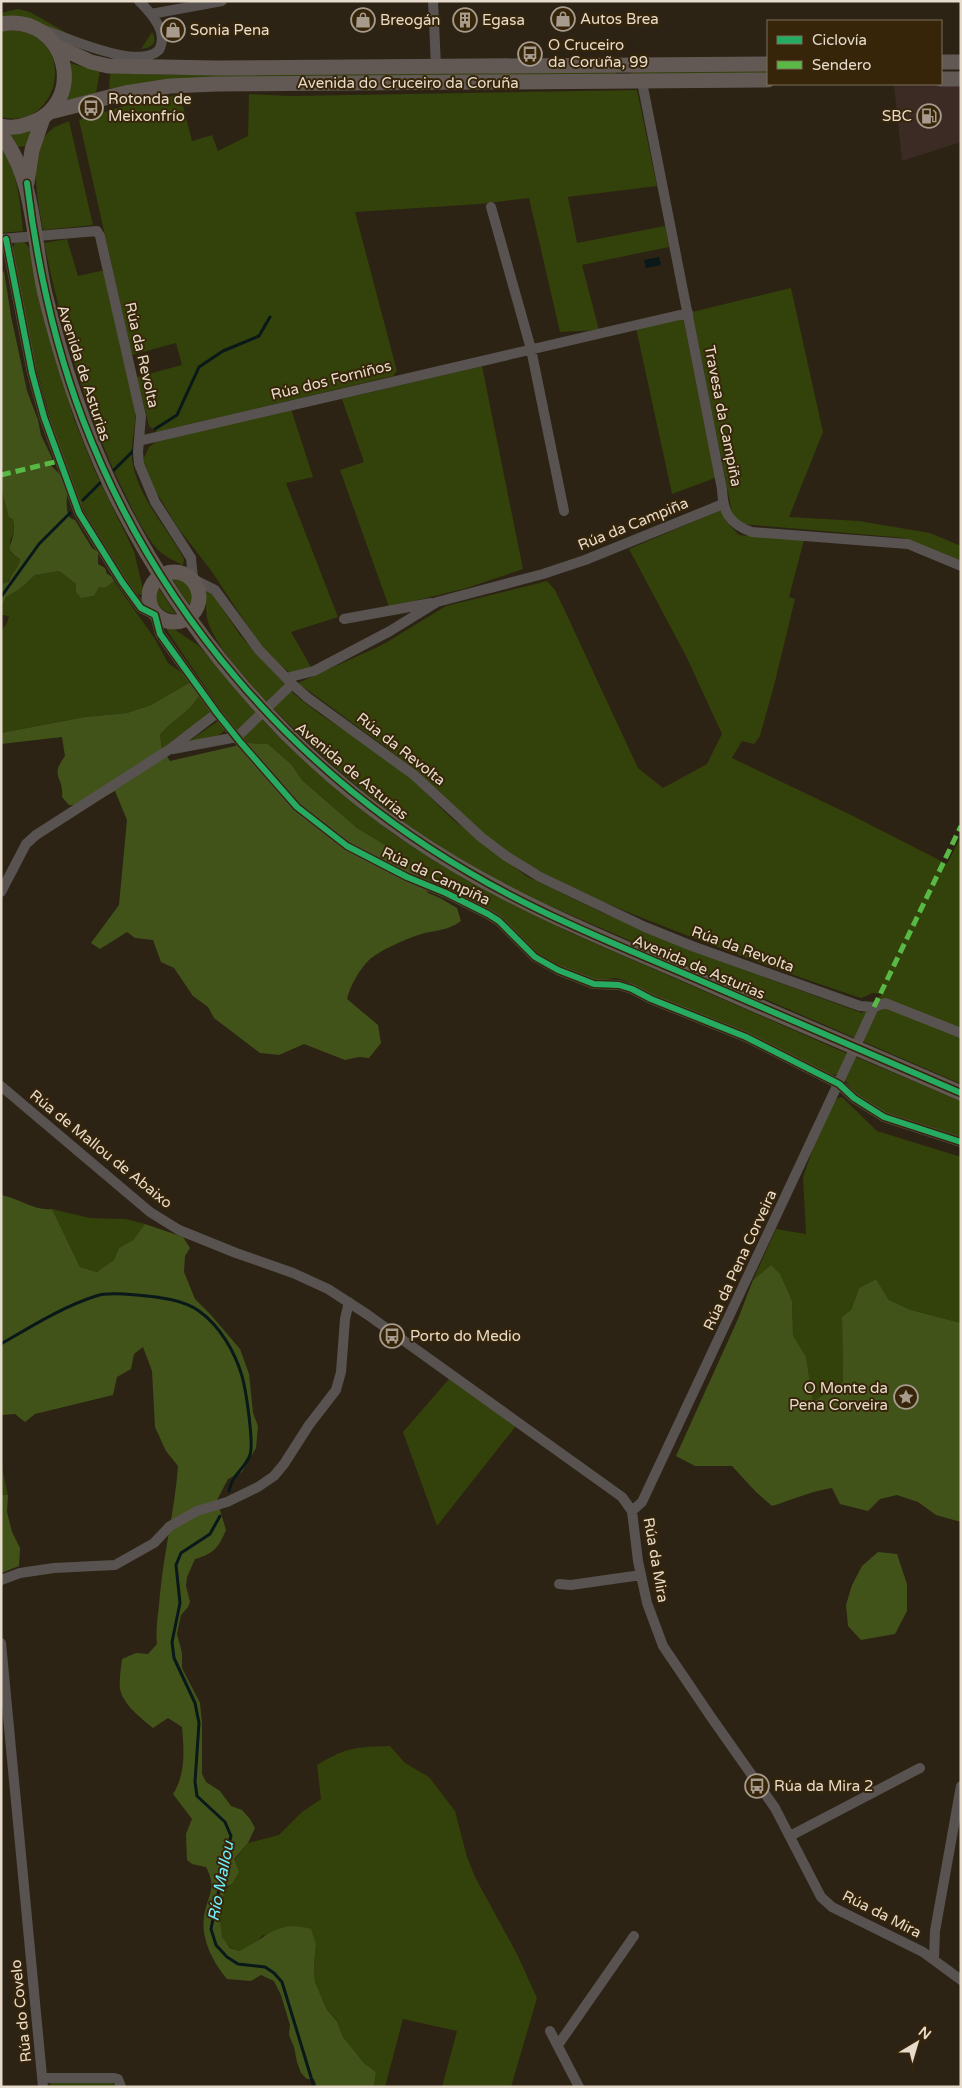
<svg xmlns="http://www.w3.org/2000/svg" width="962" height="2088" font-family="'Varela Round',sans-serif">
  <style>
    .commercial { fill: #3c2a24 }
    .green { fill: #33410a }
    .forest { fill: #42531a }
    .water { fill: #091819 }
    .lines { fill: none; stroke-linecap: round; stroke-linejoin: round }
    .stream { stroke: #091819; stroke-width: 3 }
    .street { stroke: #585350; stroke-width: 10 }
    .primary { stroke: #625954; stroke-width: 15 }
    .quiet { stroke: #58b947; stroke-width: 5; stroke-dasharray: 10 5; stroke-linecap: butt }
    .cycleway-casing { stroke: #37250a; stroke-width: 9 }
    .cycleway { stroke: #26ab63; stroke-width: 6 }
    .labels { text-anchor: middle; stroke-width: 4; stroke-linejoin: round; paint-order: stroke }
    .poi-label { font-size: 15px; fill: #e7dbcc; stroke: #37250a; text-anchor: start }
    .street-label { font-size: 15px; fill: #e7dbcc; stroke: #37250a }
    .water-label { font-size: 16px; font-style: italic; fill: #6ef0fe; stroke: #37250a }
  </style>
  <rect width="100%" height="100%" fill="#2c2314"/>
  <path class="commercial" d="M 961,84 L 961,142 L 902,161 L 894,85 Z"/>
  <path class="green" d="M 18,9 L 30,12 L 72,36 L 1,20 L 1,13 Z
    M 1,31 C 8,31 14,30 21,31 C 78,43 58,132 1,117 Z
    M 152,32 C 158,42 153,48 141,49 Z
    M 69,63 L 100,71 L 96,93 L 64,101 Z
    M 768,70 L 768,73 L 631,74 L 631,71 Z
    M 616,71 L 616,75 L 109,90 L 110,73 L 177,75 Z
    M 637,90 L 657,186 L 568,197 L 577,243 L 665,226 L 669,247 L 582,265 L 599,330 L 560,332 L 529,198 L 480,204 L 355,212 L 397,371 L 393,376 L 157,432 L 149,426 L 137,377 L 182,365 L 176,343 L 132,355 L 79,120 L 124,106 L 180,94 L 192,141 L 212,135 L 218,151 L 248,136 L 249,94 L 290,96 Z
    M 69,121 L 93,225 L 43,230 C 38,203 25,145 55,127 C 59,125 65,123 69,121 Z
    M 32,131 L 27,146 L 15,147 L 8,134 Z
    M 1,147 C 18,173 20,201 23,231 L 1,233 Z
    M 67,239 L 78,276 L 105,270 L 135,409 C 137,426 130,443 132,459 C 137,497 167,527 184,559 L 183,565 C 174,561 164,556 157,549 C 141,530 130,504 119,482 C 83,404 62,327 44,243 Z
    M 24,241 L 30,249 L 46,327 L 74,419 L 95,471 L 134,551 L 143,589 L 142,594 L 140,595 L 137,594 L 125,578 L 85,512 L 76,494 L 53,429 L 32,352 L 12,249 L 15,243 Z
    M 791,288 L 823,432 L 789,517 L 859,521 L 930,533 L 961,546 L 961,562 L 905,538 L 742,524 L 733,517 L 692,312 Z
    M 683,317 L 715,478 L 672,494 L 636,328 Z
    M 482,366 L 523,569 L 467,588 L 389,607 L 340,470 L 364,462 L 342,399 Z
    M 291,409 L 313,477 L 286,483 L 338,617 L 291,632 L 311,667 L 290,673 L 265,652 L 210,569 L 178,528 L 155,490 L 143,460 L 149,447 L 156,442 Z
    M 1,487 L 13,519 L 14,532 L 10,541 L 11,553 L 20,559 L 19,566 L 1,590 Z
    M 721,510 L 726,521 L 739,535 L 804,540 L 789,597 L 795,599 L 775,682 L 760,736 L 754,744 L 742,741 L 732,758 L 853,816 L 947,864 L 961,836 L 961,1084 L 550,906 C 532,898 515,891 498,882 C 416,840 332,769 268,703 C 248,681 220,652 209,625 C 205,615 206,601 206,591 L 210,590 L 240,635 L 294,694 L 321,715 L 375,750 L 414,781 L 451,818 L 526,876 L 603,913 L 720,961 L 862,1013 L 882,994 L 873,993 L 861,998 C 804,980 747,958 691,937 C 625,911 559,887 500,847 C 466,824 439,790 407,764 C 372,736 334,710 298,683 L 382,645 L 446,606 L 547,581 L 555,590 L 565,611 L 638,768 L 663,788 L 707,764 L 722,734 L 686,656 L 629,549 Z
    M 59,571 L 76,584 L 76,592 L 84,597 L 88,595 L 92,597 L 99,586 L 108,586 L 114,581 L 155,639 L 168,663 L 182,673 L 189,683 L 151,705 L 127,713 L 85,717 L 1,733 L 1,631 L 7,623 L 9,616 L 2,615 L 1,609 L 6,597 L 13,591 L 21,588 L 35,575 Z
    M 171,577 C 185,578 197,591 189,605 Z
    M 158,587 L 176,614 C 161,613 150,600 158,587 Z
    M 171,627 L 199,646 L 268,726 L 328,782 L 395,835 L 464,878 L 567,931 L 839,1050 L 961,1101 L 961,1140 C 931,1129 896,1122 870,1104 C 864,1100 856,1095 852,1089 C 845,1082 844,1073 832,1075 L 653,995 L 626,981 L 616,978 L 598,980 L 579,976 L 535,952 L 482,905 L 421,879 L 400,854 L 357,828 L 302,780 L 291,764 L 268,744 L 248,743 L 234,729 L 166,629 Z
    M 200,693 L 211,713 C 195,726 177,736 162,749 L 160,735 C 172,719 191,713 200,693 Z
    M 218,721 L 225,730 C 217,739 200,740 188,742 Z
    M 842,1097 L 877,1131 L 961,1157 L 961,1323 L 911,1310 L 889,1300 L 876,1279 L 859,1288 L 851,1310 L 842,1318 L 843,1382 L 813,1402 L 806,1357 L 793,1335 L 792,1301 L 771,1265 L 753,1280 L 776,1229 L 806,1234 L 803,1177 L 814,1146 L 836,1099 Z
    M 52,1209 L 90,1218 L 126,1219 L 145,1224 L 133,1240 L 119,1248 L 114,1260 L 98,1272 L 80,1267 Z
    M 449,1379 L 516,1426 L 437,1526 L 403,1432 Z
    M 1,1463 L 8,1495 L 1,1495 Z
    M 390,1746 L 405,1763 L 429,1777 L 455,1811 L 467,1857 L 475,1877 L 517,1954 L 537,1998 L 511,2087 L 442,2087 L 457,2031 L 403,2019 L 385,2087 L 374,2087 L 376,2072 L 364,2063 L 343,2037 L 337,2020 L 327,2010 L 315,1982 L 314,1966 L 316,1944 L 263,1935 L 254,1944 L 239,1951 C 232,1949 224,1944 222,1936 C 217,1920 217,1892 232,1884 L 234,1860 L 248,1843 L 279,1835 L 302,1812 L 321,1799 L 317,1765 C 347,1747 356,1747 390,1746 Z
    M 59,2081 L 111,2082 L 118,2087 L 49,2087 L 51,2083 Z"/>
  <path class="forest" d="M 4,271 L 11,316 L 27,391 L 38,420 L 41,435 L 52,458 L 50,465 C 57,470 67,482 67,491 C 67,501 65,509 70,518 L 75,520 L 92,548 L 98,552 L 98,564 L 105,568 L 107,574 L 111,576 L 114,581 C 109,585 106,589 99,587 L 94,596 L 81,598 L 76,592 L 76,584 L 59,571 L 35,575 L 21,588 L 6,597 L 1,609 L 1,590 L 3,584 L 9,581 C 12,572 19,569 20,559 C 3,548 12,547 14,531 C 14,528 14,523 13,519 L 9,517 L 1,487 L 3,470 L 1,466 L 1,274 Z
    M 189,683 L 200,693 C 191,713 172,719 160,735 L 162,749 L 170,761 L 248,743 L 268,744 L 291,764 L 302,780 L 357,828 L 400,854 L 416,871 L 428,893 L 440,898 L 457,908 L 461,921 C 449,930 438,930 425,933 C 412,936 378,951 369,960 C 359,970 350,986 347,999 L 378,1025 L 381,1043 L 369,1058 L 359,1057 L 345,1060 L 304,1044 L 279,1055 L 260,1053 L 214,1018 L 208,1007 L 193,996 L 174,968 L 161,962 L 153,940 L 135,938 L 127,932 L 100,949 L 91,943 L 119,905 L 127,820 L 115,791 L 88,806 L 69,805 L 62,797 C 64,775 49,778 65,756 L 62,737 L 1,744 L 1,733 L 85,717 L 127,713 L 151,705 Z
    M 1,1195 C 19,1198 34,1211 52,1209 L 80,1267 L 97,1272 L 114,1260 L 119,1248 L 133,1240 L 145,1224 L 183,1237 L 190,1248 L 185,1256 L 184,1272 L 195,1299 L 211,1315 L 240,1349 L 249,1374 L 253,1413 L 258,1426 L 256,1448 L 242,1472 L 228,1479 L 217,1500 L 226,1530 C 218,1548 215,1553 195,1559 L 187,1577 L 186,1586 L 190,1602 L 188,1607 L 181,1615 L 177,1634 L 182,1653 L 182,1668 L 200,1703 L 202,1723 L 202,1774 L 206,1782 L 220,1791 L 231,1806 L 242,1810 L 250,1819 L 255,1828 L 248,1843 L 234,1859 L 239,1872 L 232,1884 L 226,1887 L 219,1911 L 222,1937 L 230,1948 L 239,1951 C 267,1938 277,1919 311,1929 L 316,1944 L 314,1966 L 315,1982 L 327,2010 L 337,2021 L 343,2037 L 364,2063 L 376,2072 L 374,2087 L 317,2087 L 314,2079 L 307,2079 L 301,2073 L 297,2062 L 294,2047 L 289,2035 L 290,2025 L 281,1995 L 274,1981 L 261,1975 L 251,1981 L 227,1979 C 212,1961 199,1936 205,1911 C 210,1892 216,1886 206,1867 L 192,1864 L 187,1860 L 186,1834 L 192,1819 L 173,1794 C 186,1774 184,1750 182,1727 L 168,1718 L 153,1728 C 141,1718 122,1704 120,1688 C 119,1679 121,1668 122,1659 L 136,1653 L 148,1654 L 157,1644 C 155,1627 159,1611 160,1594 C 164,1551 175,1509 178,1466 L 166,1451 L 155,1427 L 152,1371 L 143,1347 L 134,1354 L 131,1369 L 117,1377 L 113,1395 L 35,1414 L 25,1422 L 15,1414 L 1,1415 Z
    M 771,1265 L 780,1274 L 792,1301 L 793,1335 L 806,1357 L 813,1402 L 843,1382 L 842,1317 L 851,1310 L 859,1288 L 876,1279 L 889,1300 L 911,1310 L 961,1323 L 961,1522 L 936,1515 L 918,1502 L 897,1495 L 880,1499 L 868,1511 L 840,1504 L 832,1488 C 811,1491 792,1500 772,1506 L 756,1492 L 732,1466 L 695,1466 L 676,1456 L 738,1319 L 753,1280 Z
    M 1,1495 L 8,1495 L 7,1512 L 12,1532 L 20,1548 L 19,1566 L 1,1573 Z
    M 878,1552 L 897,1554 L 907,1584 L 907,1611 L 895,1634 L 861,1640 L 848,1626 L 846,1605 L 852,1585 L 862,1566 Z"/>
  <path class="water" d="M 659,257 L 661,265 L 646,268 L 644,260 Z"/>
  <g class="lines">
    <path class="stream" d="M 155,429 L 177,415 L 199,367 L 223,351 L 259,336 L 270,317
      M 114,470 L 134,450
      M 83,500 L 100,483
      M 1,597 L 39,544 L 70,513
      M 1,1344 C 32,1326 62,1307 96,1296 C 107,1292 125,1294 137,1295 C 157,1297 182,1299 199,1311 C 220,1326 235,1352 242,1376 C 246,1390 254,1443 250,1455 C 245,1469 232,1474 229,1491
      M 220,1516 L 210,1534 L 181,1553 L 176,1565 L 180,1603 L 172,1642 L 174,1658 L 195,1703 L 199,1723 L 195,1782 L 197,1796 L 225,1822 L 231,1836 L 225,1859 L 211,1929 L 216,1945 L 227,1957 L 238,1964 L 265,1967 L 274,1973 L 282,1982 L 314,2087"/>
    <path class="street" d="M 433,1 L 436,66
      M 151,14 L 222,1
      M 41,29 C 66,37 138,71 159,50 C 169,32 151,13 139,1
      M 642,82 L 722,489 C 723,512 729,524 752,532 L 908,544 L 961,566
      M 491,207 L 531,349 L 564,511
      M 1,239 L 97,231 L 100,236 L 141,416 L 138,452 L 139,464 L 155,502 L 191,558 L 193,579 L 215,590 L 259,650 L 292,684 L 308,698 L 414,775 L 481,837 L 506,856 L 540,877 L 645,927 L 692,946 L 860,1006 L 874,1007 L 885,1003 L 961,1033
      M 6,239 L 32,373 L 44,417 L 79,513 L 122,582 L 141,608 L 155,615 L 160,634 L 217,713 L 241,743 L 297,807 L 347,846 L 407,877 L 446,893 L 488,914 L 499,921 L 535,957 L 558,970 L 594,984 L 619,985 L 632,989 L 651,999 L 746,1037 L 839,1084 L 854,1098 L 884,1117 L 961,1142
      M 139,441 L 688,313
      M 344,619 L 431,603
      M 286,678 L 314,671 L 390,631 L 437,602 L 543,574 L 585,560 L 723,504
      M 173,749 L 237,737 L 292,684
      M 1,892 L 26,844 L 36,835 L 170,749 L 217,713
      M 1,1086 L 150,1212 L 179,1230 L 236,1253 L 293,1273 L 328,1289 L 368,1315 L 622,1497 L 632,1511 L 638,1561 L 647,1603 L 663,1646 L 711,1717 L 775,1808 L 821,1897 L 832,1907 L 923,1952 L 961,1980
      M 632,1511 L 642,1502 L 874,1007
      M 1,1580 L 20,1573 L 54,1568 L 115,1565 L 154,1543 L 170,1526 L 197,1511 L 227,1502 L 258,1487 L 274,1476 L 284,1464 L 309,1425 L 336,1390 L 341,1372 L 345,1319 L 349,1302
      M 559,1584 L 571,1585 L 641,1575
      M 1,1643 L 43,2087
      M 790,1836 L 920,1768
      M 934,1959 L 935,1931 L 961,1786
      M 550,2031 L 579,2087
      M 558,2045 L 634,1936
      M 43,2078 L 114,2078 L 118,2079 L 121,2087"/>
    <path class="primary" d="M 1,24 C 67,12 90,105 28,124 C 20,127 10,128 1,126
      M 56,46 L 91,62 L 108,66 L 217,68 L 768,64
      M 941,62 L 961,62
      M 941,79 L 961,79
      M 50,112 L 125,93 L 170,86 L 217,84 L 768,80
      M 1,135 C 35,177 33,242 45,294 C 61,359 82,424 111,486 C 178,625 281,748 409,835 C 493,893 587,932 681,972 C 774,1013 867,1053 961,1093
      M 27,183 L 32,150 L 43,118
      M149 597a25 25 0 1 1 50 0a25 25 0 1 1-50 0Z"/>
    <path class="quiet" d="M 1,475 L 59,461
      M 874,1007 L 961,826"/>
    <g class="cycleway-casing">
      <path id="cycleway" d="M 27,183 C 37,264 54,344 83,420 C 156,611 294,771 470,873 C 538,913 612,943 685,974 C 777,1014 869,1053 961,1093
        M 6,239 L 32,373 L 44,417 L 79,513 L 122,582 L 141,608 L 155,615 L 160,634 L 217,713 L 241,743 L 297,807 L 347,846 L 407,877 L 446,893 L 488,914 L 499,921 L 535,957 L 558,970 L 594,984 L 619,985 L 632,989 L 651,999 L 746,1037 L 839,1084 L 854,1098 L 884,1117 L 961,1142"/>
    </g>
    <use href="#cycleway" class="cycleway"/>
  </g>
  <defs>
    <g id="shop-ring" transform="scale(1.25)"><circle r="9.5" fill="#37250a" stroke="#a69b8c" stroke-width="1.5"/><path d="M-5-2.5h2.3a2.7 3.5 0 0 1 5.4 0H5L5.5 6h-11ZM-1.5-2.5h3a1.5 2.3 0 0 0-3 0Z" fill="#a69b8c"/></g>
    <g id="building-ring" transform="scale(1.25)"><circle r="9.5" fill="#37250a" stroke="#a69b8c" stroke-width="1.5"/><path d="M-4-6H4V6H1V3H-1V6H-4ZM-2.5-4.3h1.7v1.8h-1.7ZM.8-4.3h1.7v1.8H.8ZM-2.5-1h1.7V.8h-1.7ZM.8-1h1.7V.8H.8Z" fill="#a69b8c"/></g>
    <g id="bus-ring" transform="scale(1.25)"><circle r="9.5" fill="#37250a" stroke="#a69b8c" stroke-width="1.5"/><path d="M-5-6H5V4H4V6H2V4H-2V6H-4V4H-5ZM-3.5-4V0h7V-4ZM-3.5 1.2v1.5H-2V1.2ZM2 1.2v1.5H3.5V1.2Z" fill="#a69b8c"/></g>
    <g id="fuel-ring" transform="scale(1.25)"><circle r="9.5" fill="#37250a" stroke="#a69b8c" stroke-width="1.5"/><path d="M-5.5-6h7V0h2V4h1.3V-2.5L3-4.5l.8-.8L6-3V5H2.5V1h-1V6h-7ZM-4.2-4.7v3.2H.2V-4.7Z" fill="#a69b8c"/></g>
    <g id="sight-ring" transform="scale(1.25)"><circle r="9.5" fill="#37250a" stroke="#a69b8c" stroke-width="1.5"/><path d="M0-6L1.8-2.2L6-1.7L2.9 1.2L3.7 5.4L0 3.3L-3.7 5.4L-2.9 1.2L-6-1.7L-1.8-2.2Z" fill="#a69b8c"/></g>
  </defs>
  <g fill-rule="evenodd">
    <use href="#shop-ring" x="563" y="19"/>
    <use href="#shop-ring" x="363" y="20"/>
    <use href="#building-ring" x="465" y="20"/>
    <use href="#shop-ring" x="173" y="30"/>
    <use href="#bus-ring" x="530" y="54"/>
    <use href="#bus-ring" x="91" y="108"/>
    <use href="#fuel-ring" x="929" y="116"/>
    <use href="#bus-ring" x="392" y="1336"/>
    <use href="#sight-ring" x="906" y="1397"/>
    <use href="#bus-ring" x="757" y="1786"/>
  </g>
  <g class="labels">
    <g class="poi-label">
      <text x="580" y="24">Autos Brea</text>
      <text x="380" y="25">Breogán</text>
      <text x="482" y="25">Egasa</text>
      <text x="190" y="35">Sonia Pena</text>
      <text x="548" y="50">O Cruceiro<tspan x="548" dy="17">da Coruña, 99</tspan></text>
      <text x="108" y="104">Rotonda de<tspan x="108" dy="17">Meixonfrío</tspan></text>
      <text x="912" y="121" text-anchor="end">SBC</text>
      <text x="410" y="1341">Porto do Medio</text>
      <text x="888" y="1393" text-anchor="end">O Monte da<tspan x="888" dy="17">Pena Corveira</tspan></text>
      <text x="774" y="1791">Rúa da Mira 2</text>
    </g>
    <g class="street-label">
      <text x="408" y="88">Avenida do Cruceiro da Coruña</text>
      <text transform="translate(142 355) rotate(77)" y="5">Rúa da Revolta</text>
      <text transform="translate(84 373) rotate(72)" y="5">Avenida de Asturias</text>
      <text transform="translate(331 380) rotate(-14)" y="5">Rúa dos Forniños</text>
      <text transform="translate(723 416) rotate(79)" y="5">Travesa da Campiña</text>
      <text transform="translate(633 524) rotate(-22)" y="5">Rúa da Campiña</text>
      <text transform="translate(401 749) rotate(38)" y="5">Rúa da Revolta</text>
      <text transform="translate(352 771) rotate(40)" y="5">Avenida de Asturias</text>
      <text transform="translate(436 876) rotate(25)" y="5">Rúa da Campiña</text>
      <text transform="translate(743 949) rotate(20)" y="5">Rúa da Revolta</text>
      <text transform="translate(699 967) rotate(23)" y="5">Avenida de Asturias</text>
      <text transform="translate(101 1149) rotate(39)" y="5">Rúa de Mallou de Abaixo</text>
      <text transform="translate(740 1260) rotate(-65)" y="5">Rúa da Pena Corveira</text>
      <text transform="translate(656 1560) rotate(80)" y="5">Rúa da Mira</text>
      <text transform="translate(882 1914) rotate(27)" y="5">Rúa da Mira</text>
      <text transform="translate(21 2011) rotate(-96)" y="5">Rúa do Covelo</text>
    </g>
    <g class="water-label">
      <text transform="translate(220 1881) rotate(-79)" y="6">Río Mallou</text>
    </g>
  </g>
  <rect width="962" height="2088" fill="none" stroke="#e7dbcc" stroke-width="5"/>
  <rect x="767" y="20" width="175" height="65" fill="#37250a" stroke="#7d6e58"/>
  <rect x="777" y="36" width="25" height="8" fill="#26ab63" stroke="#7d6e58"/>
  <text x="812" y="45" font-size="15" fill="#e7dbcc">Ciclovía</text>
  <rect x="777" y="61" width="25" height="8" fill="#58b947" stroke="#7d6e58"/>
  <text x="812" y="70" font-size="15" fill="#e7dbcc">Sendero</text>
  <g transform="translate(917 2043) rotate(38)" stroke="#37250a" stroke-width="4" paint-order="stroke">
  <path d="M0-4L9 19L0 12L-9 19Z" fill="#e7dbcc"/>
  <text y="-8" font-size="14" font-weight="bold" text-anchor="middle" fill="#e7dbcc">N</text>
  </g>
</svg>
